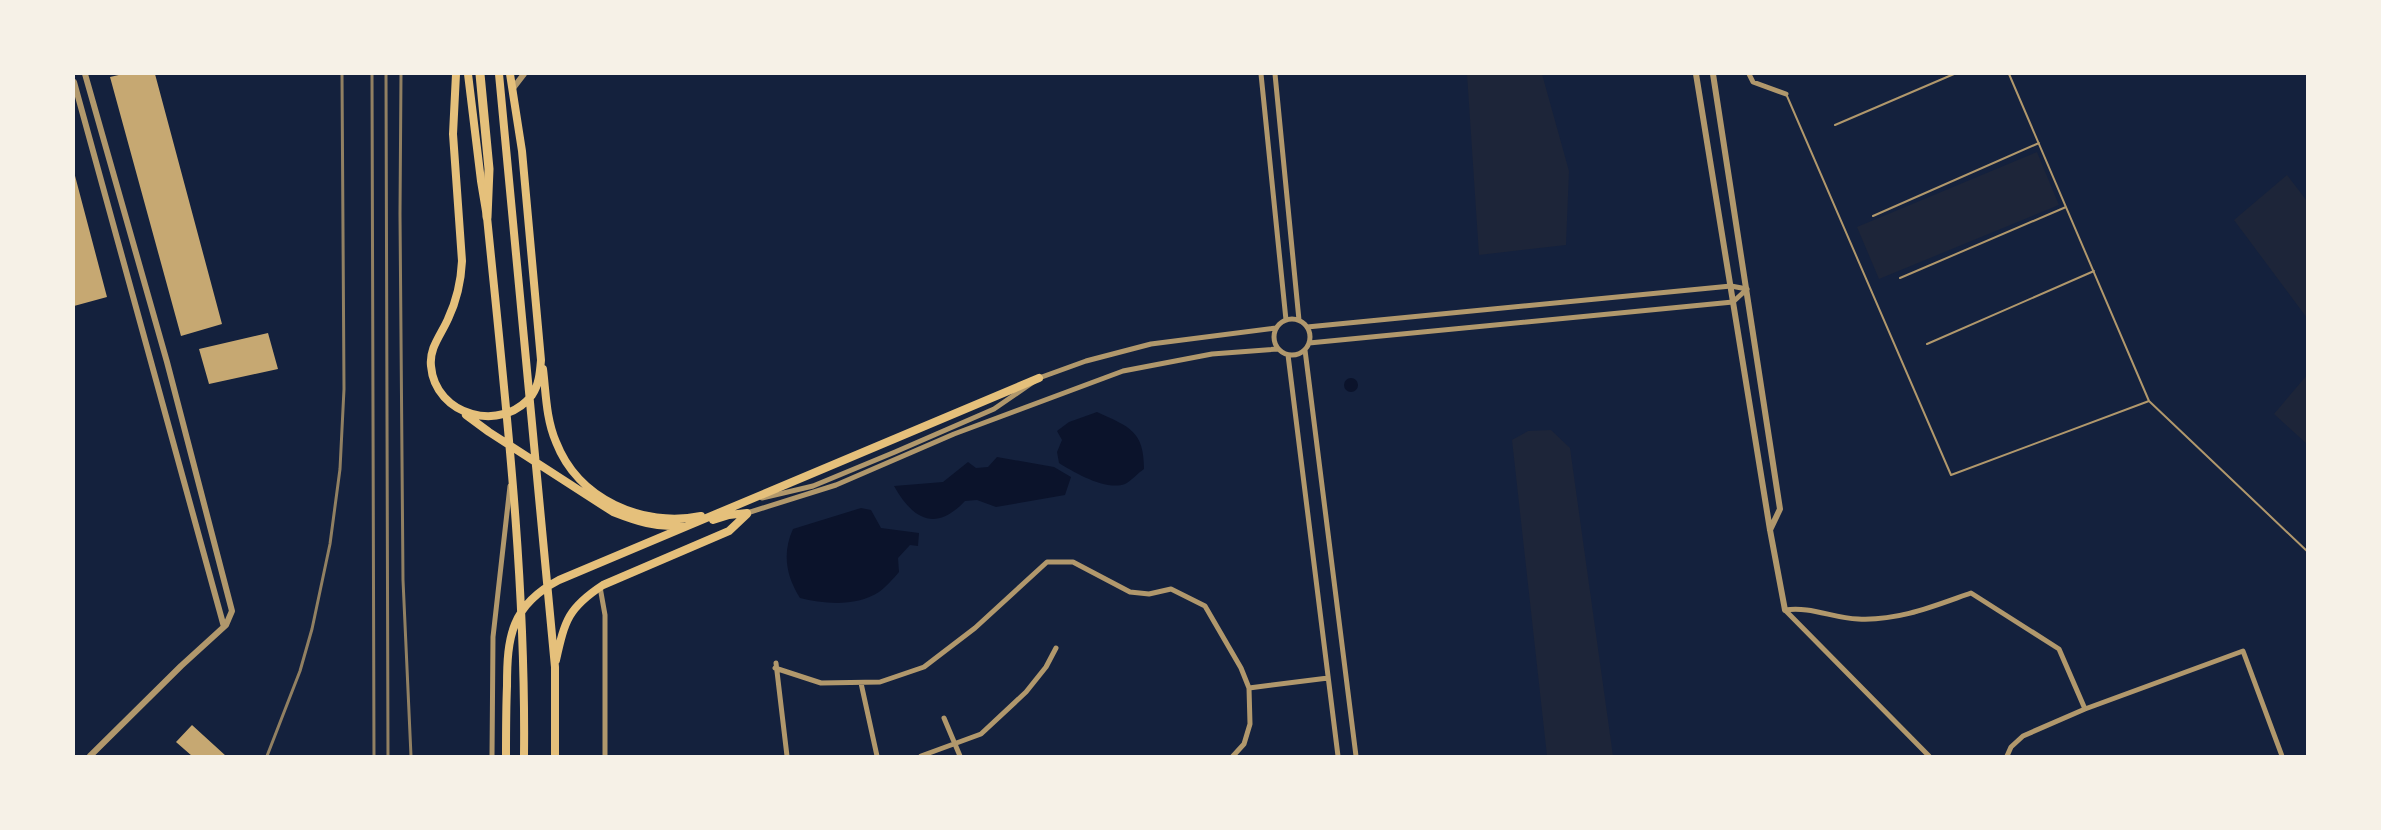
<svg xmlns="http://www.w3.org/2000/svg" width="2381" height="830" font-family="'Open Sans',sans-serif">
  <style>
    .green { fill: #1d2539 }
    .water { fill: #0b132b }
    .building { fill: #c6a872 }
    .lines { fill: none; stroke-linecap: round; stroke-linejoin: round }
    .service { stroke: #b1986c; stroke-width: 2 }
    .minor { stroke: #b1986c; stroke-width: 5 }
    .tertiary { stroke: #b1986c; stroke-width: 6 }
    .trunk { stroke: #e5c07b; stroke-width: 8 }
    .motorway { stroke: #e5c07b; stroke-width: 9 }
    .rail { stroke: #918062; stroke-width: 3 }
  </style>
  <rect width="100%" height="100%" fill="#14213d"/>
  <path class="green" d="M 1467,74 L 1542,74 L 1569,171 L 1566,245 L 1479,255 Z
    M 2037,152 L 2059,205 L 1879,279 L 1857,227 Z
    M 2287,175 L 2307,201 L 2307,318 L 2234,220 Z
    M 2307,375 L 2307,444 L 2274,414 Z
    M 1551,430 L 1570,448 L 1613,756 L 1547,756 L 1512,440 L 1528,431 Z"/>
  <path class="water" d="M1344 385a7 7 0 1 1 14 0a7 7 0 1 1-14 0Z
    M 1097,412 C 1130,427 1144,431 1144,469 C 1138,473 1131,481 1125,484 C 1106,491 1075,473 1059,463 L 1057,452 L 1062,440 L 1057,431 L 1069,422 Z
    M 997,457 L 1054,467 L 1071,477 L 1065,495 L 996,507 L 977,500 L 965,501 C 936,532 913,520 894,486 L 943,482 L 968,462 L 976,468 L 988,467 Z
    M 861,508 L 871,510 L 881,528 L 919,533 L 918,546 L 910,545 L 898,558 L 899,572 C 893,579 886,587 879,592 C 856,607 824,604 800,598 C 786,576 782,553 793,529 Z"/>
  <path class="building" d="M 123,74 L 155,74 L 222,324 L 181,336 L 110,77 Z
    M 74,172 L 107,297 L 74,306 Z
    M 268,333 L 278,369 L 209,384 L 199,349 Z
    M 192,725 L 226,756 L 192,756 L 176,742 Z"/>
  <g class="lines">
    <path class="service" d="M 2009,74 L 2149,401 L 2308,552
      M 1787,96 L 1951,475 L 2149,401
      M 1835,125 L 1954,74
      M 1873,216 L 2039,143
      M 1900,278 L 2066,207
      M 1927,344 L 2094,271"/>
    <path class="minor" d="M 1261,74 L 1286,320
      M 1275,74 L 1299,320
      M 1749,74 L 1753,82 L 1786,94
      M1274 337a18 18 0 1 1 36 0a18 18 0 1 1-36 0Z
      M 1307,327 L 1731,286 L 1747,289
      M 1309,343 L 1733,302 L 1747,289
      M 1305,350 L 1356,756
      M 1288,355 L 1338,756
      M 762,498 L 813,486 L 895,452 L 994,409 L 1039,378 L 1086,361 L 1151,344 L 1276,328
      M 747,513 L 836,485 L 954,434 L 1123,371 L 1212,354 L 1278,349
      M 600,587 L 605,615 L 605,756
      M 1785,610 C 1810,606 1833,618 1858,619 C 1899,621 1934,606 1971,593 L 2059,649 L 2085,709
      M 1785,610 L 1929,756
      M 776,663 L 787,756
      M 775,668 L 821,683 L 880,682 L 924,667 L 975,628 L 1047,562 L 1073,562 L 1130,592 L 1149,594 L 1171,589 L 1205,606 L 1241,668 L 1249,688 L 1250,724 L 1244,744 L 1233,756
      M 861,683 L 877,756
      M 1249,688 L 1328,678
      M 944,718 L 960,756
      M 492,756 L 493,637 L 510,486
      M 921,756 L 981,734 L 1026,692 L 1046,667 L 1056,648
      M 2007,756 L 2011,747 L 2023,736 L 2085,709 L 2243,651 L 2282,756"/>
    <path class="tertiary" d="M 85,74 L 167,362 L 232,611 L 226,625 L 181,666 L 90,756
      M 1696,74 L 1770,530 L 1785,610
      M 1713,74 L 1780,509 L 1770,530
      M 74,82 L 224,627
      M 514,87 L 524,74"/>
    <path class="trunk" d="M 456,74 L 453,134 L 462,261 C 461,282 457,300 448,319 C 441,335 429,348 431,366 C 435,416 502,434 532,395 C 539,385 540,372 541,360 L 522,151 L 510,74
      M 468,74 L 481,181 L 487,217 C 505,397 526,576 524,756
      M 499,74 L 555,667 L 555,756
      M 543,369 C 546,393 546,419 556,442 C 578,499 642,528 701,516
      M 466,415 L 489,432 L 613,512 C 636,521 657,528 682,526
      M 713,520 L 729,515 L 747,513
      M 556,660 C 565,620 568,608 603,585 L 729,531 L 747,514
      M 506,756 C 506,733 506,709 507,686 C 507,637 511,605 559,580 L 1039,378"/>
    <path class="motorway" d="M 480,74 L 489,169 L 487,217"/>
    <path class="rail" d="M 372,74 L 374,756
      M 386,74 L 388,756
      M 401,74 L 400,214 L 403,580 L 411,756
      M 267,756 L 300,671 L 312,629 L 330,544 L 340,469 L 344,389 L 342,74"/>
  </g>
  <rect width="2381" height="830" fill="none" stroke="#f6f1e7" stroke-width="150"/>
</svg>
